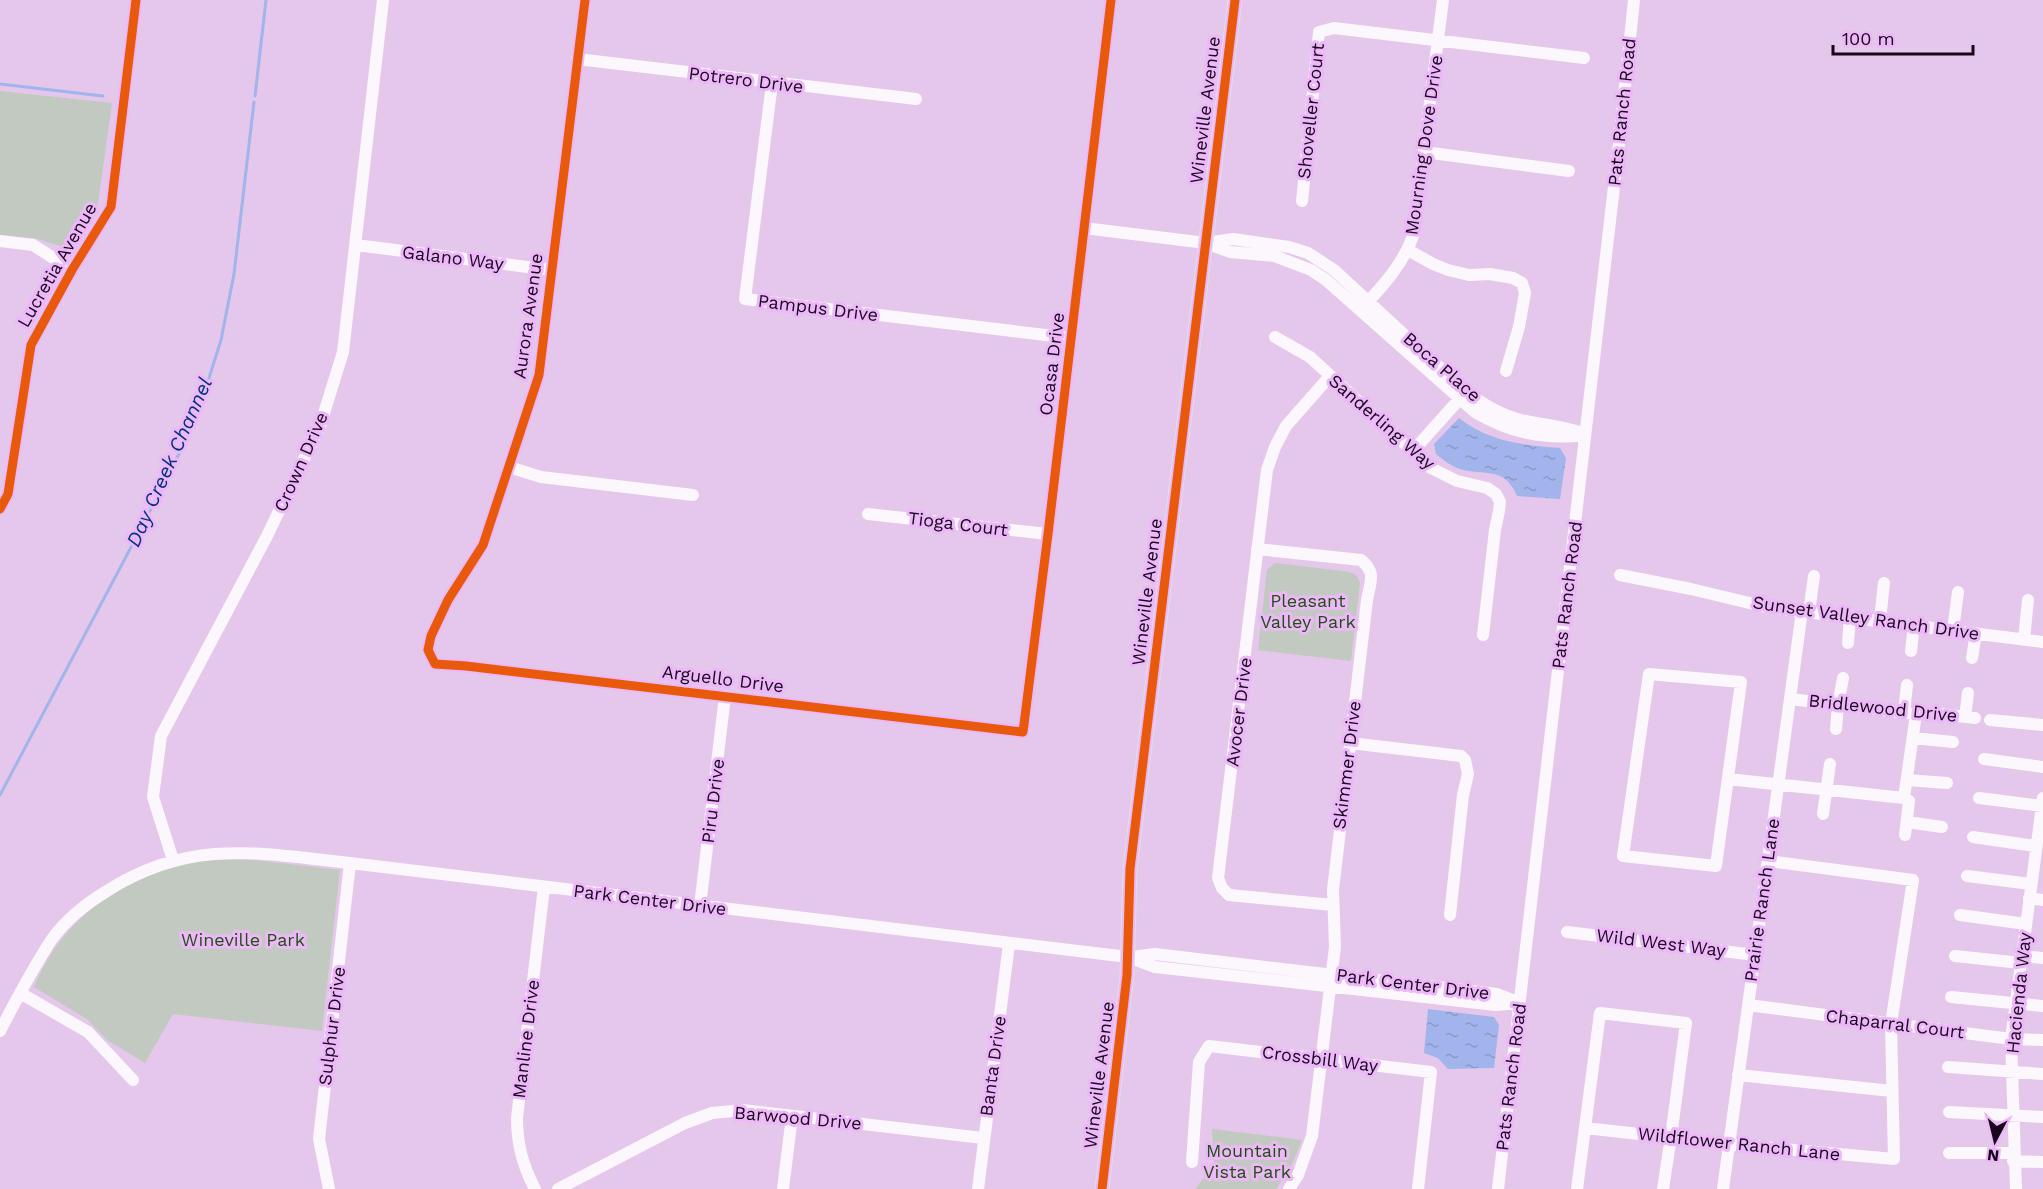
<svg xmlns="http://www.w3.org/2000/svg" width="2043" height="1189" font-family="'Work Sans',sans-serif">
  <style>
    .park { fill: #c2c9c1 }
    .water { fill: url(#water-ripples) }
    .lines { fill: none; stroke-linecap: round; stroke-linejoin: round }
    .stream { stroke: #a1b4ec; stroke-width: 3 }
    .minor { stroke: #fbf7fc; stroke-width: 12 }
    .major { stroke: #dce2e7; stroke-width: 15 }
    .cycleway-casing { stroke: #edb8f9; stroke-width: 13 }
    .cycleway { stroke: #e8590c; stroke-width: 9 }
    .labels { text-anchor: middle; stroke-width: 6; stroke-linejoin: round; paint-order: stroke }
    .street-label { font-size: 18px; fill: #19061d; stroke: #edb8f9 }
    .park-label { font-size: 18px; fill: #1e5011; stroke: #edb8f9 }
    .water-label { font-size: 20px; font-style: italic; fill: #05347e; stroke: #edb8f9 }
  </style>
  <defs>
    <pattern id="water-ripples" width="26" height="14" patternUnits="userSpaceOnUse" patternTransform="scale(1.5)"><rect width="26" height="14" fill="#a1b4ec"/><path d="M2 4q2-2 4 0t4 0M15 11q2-2 4 0t4 0" fill="none" stroke="#8a99ca"/></pattern>
  </defs>
  <rect width="100%" height="100%" fill="#e4c7ea"/>
  <path class="park" d="M 0,91 L 112,103 L 98,203 L 70,249 L 34,238 L 0,235 Z
    M 1275,563 L 1350,572 L 1357,576 L 1360,583 L 1351,661 L 1258,650 L 1267,570 Z
    M 237,858 L 340,870 L 322,1031 L 173,1014 L 145,1063 L 107,1040 L 87,1019 L 34,987 C 55,937 88,905 135,880 C 152,871 172,862 191,860 C 206,857 222,859 237,858 Z
    M 1212,1129 L 1302,1140 L 1290,1169 L 1276,1189 L 1196,1189 C 1200,1179 1210,1176 1214,1166 Z"/>
  <path class="water" d="M 1459,418 C 1489,442 1523,445 1560,448 L 1566,458 L 1560,499 L 1517,496 C 1505,466 1484,476 1460,469 C 1451,466 1443,460 1436,454 L 1434,444 Z
    M 1428,1009 L 1494,1017 L 1499,1025 L 1494,1068 L 1448,1069 L 1438,1058 L 1424,1053 Z"/>
  <g class="lines">
    <path class="stream" d="M 0,84 L 103,96
      M 255,96 L 266,0
      M 0,795 L 147,517 L 186,440 L 203,397 L 221,340 L 234,274 L 254,102"/>
    <path class="minor" d="M 585,0 L 539,375 L 483,545 L 448,600 L 431,636 L 428,650 L 435,664 L 466,666 L 1023,732 L 1048,534 L 1111,0
      M 577,59 L 916,99
      M 772,83 L 745,299 L 1071,338
      M 1424,152 L 1569,171
      M 1302,201 L 1319,32 L 1334,28 L 1584,58
      M 1084,228 L 1206,243 L 1230,252 L 1274,256 L 1311,270 L 1326,280 L 1475,412 C 1511,433 1544,440 1585,435
      M 0,241 L 33,245 L 72,270
      M 1207,243 L 1233,239 L 1289,247 L 1308,253 L 1334,270 L 1466,392 C 1483,404 1500,415 1521,420 C 1543,425 1560,425 1582,433
      M 356,245 L 551,270
      M 1408,250 L 1433,264 L 1448,270 L 1469,275 L 1490,274 L 1513,278 L 1522,283 L 1525,293 L 1519,327 L 1506,371
      M 1363,307 C 1383,286 1403,264 1413,236 L 1443,0
      M 1275,337 L 1310,357 L 1431,468 L 1457,481 L 1487,488 L 1496,494 L 1500,502 L 1499,511 L 1495,530 L 1483,635
      M 1330,376 L 1286,426 L 1275,447 L 1267,470 L 1218,878 L 1222,888 L 1229,895 L 1333,905
      M 1413,451 L 1464,394
      M 509,467 L 541,477 L 558,479 L 693,495
      M 0,509 L 8,494 L 31,345 L 72,270 L 111,207 L 136,0
      M 868,514 L 1048,534
      M 1257,549 L 1361,560 C 1377,573 1370,582 1367,600 L 1333,890 L 1335,947 L 1312,1136 L 1298,1175 L 1289,1189
      M 1620,575 L 1691,589 L 1766,607 L 2043,642
      M 1809,612 L 1814,576
      M 1880,620 L 1884,583
      M 1953,630 L 1958,592
      M 2024,639 L 2028,600
      M 1848,643 L 1850,616
      M 1911,651 L 1914,625
      M 1972,658 L 1976,633
      M 1649,674 L 1741,682 L 1716,866 L 1623,856 Z
      M 1790,699 L 1916,714 L 1931,713 L 1975,718
      M 1904,713 L 1907,685
      M 1965,717 L 1968,693
      M 1990,720 L 2043,725
      M 1836,729 L 1838,705 L 1843,678
      M 1913,738 L 1953,742
      M 1350,743 L 1461,756 L 1465,760 L 1468,774 L 1463,795 L 1450,915
      M 1984,759 L 2043,767
      M 1728,779 L 1904,798
      M 1907,780 L 1947,783
      M 1979,798 L 2042,806
      M 1823,814 L 1830,764
      M 1907,822 L 1942,827
      M 1905,835 L 1909,801 L 1904,798 L 1916,714
      M 1973,837 L 2035,846
      M 173,860 L 153,797 L 161,736 L 267,536 L 320,426 L 343,352 L 383,0
      M 1967,876 L 2031,884
      M 2029,898 L 2043,900
      M 700,906 L 725,696
      M 1960,915 L 2026,924
      M 1567,932 L 1755,955
      M 1955,956 L 2021,963
      M 2021,956 L 2043,958
      M 1132,957 L 1155,954 L 1497,994 L 1518,1002
      M 20,993 L 88,1032 L 133,1080
      M 1951,997 L 2043,1006
      M 1748,1005 L 2011,1039 L 2043,1040
      M 0,1031 C 16,1000 33,968 52,939 C 66,920 87,903 107,891 C 190,838 259,853 350,863 L 1128,957 L 1155,967 L 1496,1005 L 1519,1003
      M 1948,1067 L 2043,1074
      M 1738,1075 L 1892,1091
      M 1949,1112 L 2043,1117
      M 1585,1128 L 1729,1144 L 1894,1159 L 1891,1024 L 1913,880 L 1768,861
      M 1949,1153 L 2013,1153
      M 2013,1161 L 2043,1162
      M 1192,1162 L 1199,1062 L 1209,1046 L 1431,1072 L 1418,1189
      M 329,1189 L 319,1139 L 350,863
      M 535,1189 C 523,1166 517,1145 517,1118 L 544,887
      M 558,1189 L 685,1123 L 712,1113 L 743,1110 L 983,1138
      M 783,1189 L 792,1116
      M 978,1189 L 1009,944
      M 1498,1189 L 1618,152 L 1634,0
      M 1577,1189 L 1600,1013 L 1686,1023 L 1671,1137 L 1663,1189
      M 1723,1189 L 1802,611
      M 2016,1189 L 2011,1039 L 2043,798"/>
    <path class="major" d="M 1102,1189 L 1127,975 L 1130,869 L 1235,0"/>
    <g class="cycleway-casing">
      <path id="cycleway" d="M 585,0 L 539,375 L 483,545 L 448,600 L 431,636 L 428,650 L 435,664 L 466,666 L 1023,732 L 1048,534 L 1111,0
        M 0,509 L 8,494 L 31,345 L 72,270 L 111,207 L 136,0
        M 1102,1189 L 1127,975 L 1130,869 L 1235,0"/>
    </g>
    <use href="#cycleway" class="cycleway"/>
  </g>
  <g class="labels">
    <g class="street-label">
      <text transform="translate(746 80) rotate(7)" y="6">Potrero Drive</text>
      <text transform="translate(1205 110) rotate(-83)" y="6">Wineville Avenue</text>
      <text transform="translate(1311 111) rotate(-84)" y="6">Shoveller Court</text>
      <text transform="translate(1622 112) rotate(-84)" y="6">Pats Ranch Road</text>
      <text transform="translate(1424 145) rotate(-82)" y="6">Mourning Dove Drive</text>
      <text transform="translate(453 258) rotate(7)" y="6">Galano Way</text>
      <text transform="translate(57 265) rotate(-60)" y="6">Lucretia Avenue</text>
      <text transform="translate(818 308) rotate(7)" y="6">Pampus Drive</text>
      <text transform="translate(528 316) rotate(-82)" y="6">Aurora Avenue</text>
      <text transform="translate(1052 364) rotate(-83)" y="6">Ocasa Drive</text>
      <text transform="translate(1442 367) rotate(41)" y="6">Boca Place</text>
      <text transform="translate(1382 422) rotate(41)" y="6">Sanderling Way</text>
      <text transform="translate(301 462) rotate(-66)" y="6">Crown Drive</text>
      <text transform="translate(958 524) rotate(7)" y="6">Tioga Court</text>
      <text transform="translate(1147 592) rotate(-83)" y="6">Wineville Avenue</text>
      <text transform="translate(1567 595) rotate(-83)" y="6">Pats Ranch Road</text>
      <text transform="translate(1866 618) rotate(8)" y="6">Sunset Valley Ranch Drive</text>
      <text transform="translate(723 679) rotate(7)" y="6">Arguello Drive</text>
      <text transform="translate(1883 708) rotate(6)" y="6">Bridlewood Drive</text>
      <text transform="translate(1239 712) rotate(-83)" y="6">Avocer Drive</text>
      <text transform="translate(1347 765) rotate(-83)" y="6">Skimmer Drive</text>
      <text transform="translate(713 801) rotate(-83)" y="6">Piru Drive</text>
      <text transform="translate(650 900) rotate(7)" y="6">Park Center Drive</text>
      <text transform="translate(1762 900) rotate(-82)" y="6">Prairie Ranch Lane</text>
      <text transform="translate(1661 943) rotate(7)" y="6">Wild West Way</text>
      <text transform="translate(1413 984) rotate(7)" y="6">Park Center Drive</text>
      <text transform="translate(2019 993) rotate(-84)" y="6">Hacienda Way</text>
      <text transform="translate(1895 1024) rotate(7)" y="6">Chaparral Court</text>
      <text transform="translate(332 1026) rotate(-83)" y="6">Sulphur Drive</text>
      <text transform="translate(526 1039) rotate(-83)" y="6">Manline Drive</text>
      <text transform="translate(1320 1059) rotate(7)" y="6">Crossbill Way</text>
      <text transform="translate(993 1066) rotate(-82)" y="6">Banta Drive</text>
      <text transform="translate(1099 1075) rotate(-83)" y="6">Wineville Avenue</text>
      <text transform="translate(1511 1077) rotate(-83)" y="6">Pats Ranch Road</text>
      <text transform="translate(798 1118) rotate(5)" y="6">Barwood Drive</text>
      <text transform="translate(1739 1144) rotate(6)" y="6">Wildflower Ranch Lane</text>
    </g>
    <g class="park-label">
      <text x="1308" y="607">Pleasant<tspan x="1308" dy="21">Valley Park</tspan></text>
      <text x="243" y="946">Wineville Park</text>
      <text x="1247" y="1157">Mountain<tspan x="1247" dy="21">Vista Park</tspan></text>
    </g>
    <g class="water-label">
      <text transform="translate(169 462) rotate(-66)" y="7">Day Creek Channel</text>
    </g>
  </g>
  <g transform="translate(1995 1141) rotate(187)" stroke="#edb8f9" stroke-width="4.5" paint-order="stroke">
  <path d="M0-4.5L10 22L0 15L-10 22Z" fill="#19061d"/>
  <text y="-9" font-size="16" font-weight="bold" text-anchor="middle" fill="#19061d">N</text>
  </g>
  <path d="M1833 45v9h140v-9" fill="none" stroke="#19061d" stroke-width="3"/>
  <text x="1842" y="45" font-size="18" fill="#19061d" stroke="#edb8f9" stroke-width="4.5" paint-order="stroke">100 m</text>
</svg>
